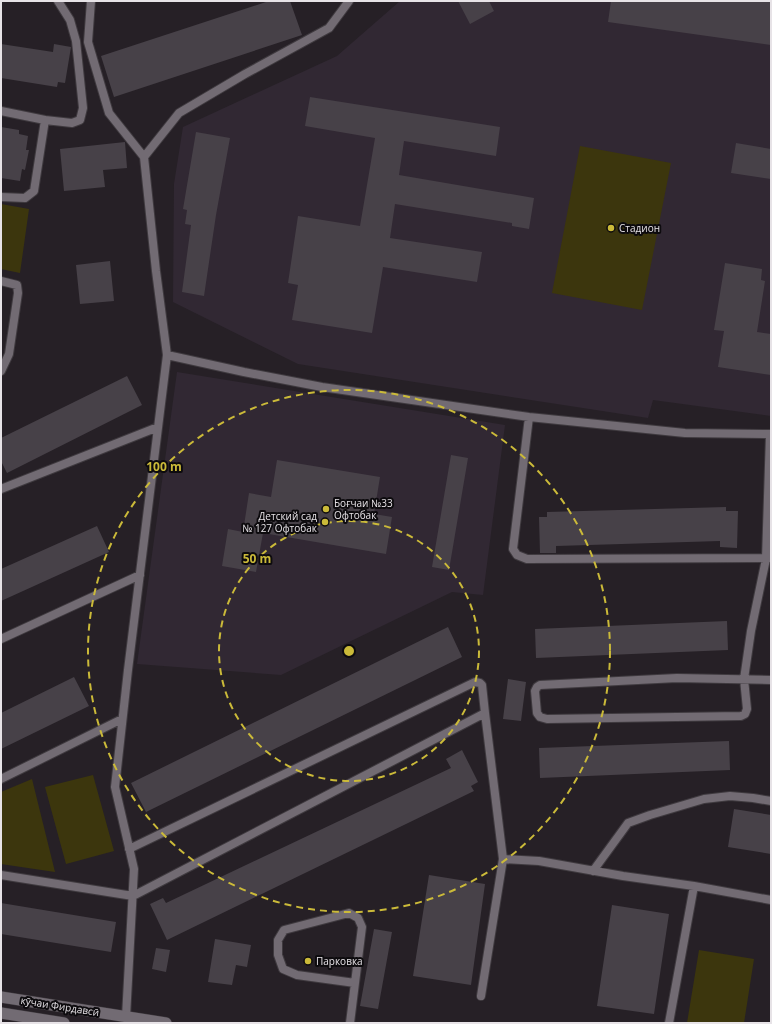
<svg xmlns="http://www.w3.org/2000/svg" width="772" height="1024" font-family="'Open Sans',sans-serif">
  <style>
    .built { fill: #312833 }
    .green { fill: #3c360d }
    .building { fill: #474148 }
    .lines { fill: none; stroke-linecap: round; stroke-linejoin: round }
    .service-casing { stroke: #3f3a3f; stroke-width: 10 }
    .tertiary-casing { stroke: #3f3a3f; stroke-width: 12 }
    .service { stroke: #726b73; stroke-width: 8 }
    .tertiary { stroke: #726b73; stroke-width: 11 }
    .ring { fill: none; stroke: #cbba39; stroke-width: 2; stroke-dasharray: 7 5 }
    .poi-dot { fill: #cbba39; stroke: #0d0b0e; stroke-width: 1.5 }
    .labels { text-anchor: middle; stroke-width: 4; stroke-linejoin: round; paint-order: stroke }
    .poi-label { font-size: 10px; fill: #e7e3e7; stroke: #0d0b0e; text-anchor: start }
    .street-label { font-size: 10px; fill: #e7e3e7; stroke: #0d0b0e }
    .centre { fill: #cbba39; stroke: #0d0b0e; stroke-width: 2 }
    .ring-label { font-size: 12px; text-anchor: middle; font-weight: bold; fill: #cbba39; stroke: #0d0b0e; stroke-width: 4; stroke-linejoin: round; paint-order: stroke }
  </style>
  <rect width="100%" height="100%" fill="#262026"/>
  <path class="built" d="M 400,1 L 771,1 L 771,416 L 653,400 L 648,418 L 298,364 L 173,302 L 174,184 L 183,127 L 337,56 Z
    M 177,372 L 505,425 L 483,595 L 452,592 L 281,675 L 137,664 Z"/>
  <path class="green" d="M 580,146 L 671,163 L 642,310 L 552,293 Z
    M 1,204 L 29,209 L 20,273 L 1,269 Z
    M 93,775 L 114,851 L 66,864 L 45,787 Z
    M 32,779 L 55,872 L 1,864 L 1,792 Z
    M 699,950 L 754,959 L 744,1023 L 687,1023 Z"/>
  <path class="building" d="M 269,1 L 290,1 L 302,35 L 114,97 L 101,56 Z
    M 458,1 L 489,1 L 494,11 L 470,24 Z
    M 611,1 L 771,1 L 771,45 L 608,22 Z
    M 1,44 L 53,52 L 54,44 L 71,47 L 65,83 L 58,82 L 57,87 L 1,78 Z
    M 310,97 L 500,127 L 496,156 L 404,141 L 399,175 L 534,198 L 529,229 L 512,226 L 512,223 L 395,204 L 390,238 L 482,252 L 477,282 L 383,267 L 372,333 L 292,320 L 298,285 L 288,283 L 298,216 L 360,226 L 375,138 L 305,126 Z
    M 1,127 L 19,130 L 19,134 L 28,136 L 26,150 L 29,150 L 25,170 L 22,169 L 20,181 L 1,178 Z
    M 196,132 L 230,138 L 216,215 L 204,296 L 182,292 L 191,225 L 185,224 L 187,210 L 183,209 Z
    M 125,142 L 127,168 L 103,170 L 105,187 L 64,191 L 60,149 Z
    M 736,143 L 771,149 L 771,179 L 731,173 Z
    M 110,261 L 114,301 L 80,304 L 76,265 Z
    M 725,263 L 762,269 L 761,280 L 765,281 L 757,332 L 771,334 L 771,375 L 718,367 L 724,331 L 714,330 Z
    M 127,376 L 142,405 L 7,473 L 1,461 L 1,438 Z
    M 451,455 L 468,458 L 449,570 L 432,567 Z
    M 277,460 L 380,477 L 374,514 L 392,517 L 386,554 L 263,533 L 256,572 L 222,566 L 228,529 L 243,532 L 249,493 L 271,497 Z
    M 726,507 L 726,511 L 738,511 L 737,548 L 720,547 L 720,541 L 556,546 L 556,553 L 540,553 L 539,517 L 547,517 L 547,512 Z
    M 97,526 L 109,552 L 1,601 L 1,569 Z
    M 727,621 L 728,650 L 536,658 L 535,629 Z
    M 448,627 L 462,657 L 146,812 L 131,783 Z
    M 74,677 L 89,706 L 1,749 L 1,713 Z
    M 508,679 L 526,682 L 521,721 L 503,719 Z
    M 729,741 L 730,770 L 540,778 L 539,748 Z
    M 462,750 L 478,782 L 471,786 L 474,791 L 167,940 L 150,904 L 163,898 L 166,903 L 451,768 L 446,759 Z
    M 734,809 L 771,815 L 771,854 L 728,847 Z
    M 429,875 L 485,884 L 471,985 L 413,976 Z
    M 1,903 L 116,922 L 111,952 L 1,934 Z
    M 612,905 L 669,914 L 654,1014 L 597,1006 Z
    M 374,929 L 392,932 L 378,1009 L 360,1006 Z
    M 215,939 L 251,945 L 247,967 L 236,965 L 232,985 L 208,982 Z
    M 156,948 L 170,950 L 166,972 L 152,969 Z"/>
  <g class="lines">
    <g class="service-casing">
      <path id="service" d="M 91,1 L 88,42 L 109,113 L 144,157
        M 349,1 L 329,28 L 245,74 L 179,113 L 144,157 L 156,271 L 167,355 L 244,372 L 322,387 L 529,417 L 685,433 L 771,434
        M 1,111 L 45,120 L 34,191 L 25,198 L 1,197
        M 45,120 L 72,123 L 80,120 L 83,108 L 76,41 L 70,20 L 58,1
        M 1,281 L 17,285 L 18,293 L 9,354 L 1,371
        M 529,417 L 513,549 L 517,555 L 527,559 L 771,558
        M 770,434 L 766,559 L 751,631 L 744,679 L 747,709 L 745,714 L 741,716 L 547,719 L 540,717 L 537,713 L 535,691 L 537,687 L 540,685 L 677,678 L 771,680
        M 1,489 L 158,427
        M 1,639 L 140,575
        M 1,779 L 122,719
        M 129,849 L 475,682 L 480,683 L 482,685 L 485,713
        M 503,859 L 539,861 L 623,876 L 694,886 L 771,900
        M 593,871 L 628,823 L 650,815 L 704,799 L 730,796 L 753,798 L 771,801
        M 1,875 L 133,896 L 485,713 L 503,859 L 481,996
        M 126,1017 L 134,869 L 115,787 L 128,670 L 167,355
        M 350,1023 L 362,927 L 358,918 L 349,913 L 284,930 L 278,940 L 278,955 L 283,969 L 297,975 L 355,983
        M 669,1023 L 694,886"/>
    </g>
    <g class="tertiary-casing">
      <path id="tertiary" d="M 1,997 L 166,1023
        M 1,1013 L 64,1023"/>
    </g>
    <use href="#service" class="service"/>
    <use href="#tertiary" class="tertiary"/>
  </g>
  <g class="ring">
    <circle cx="349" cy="651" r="130"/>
    <circle cx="349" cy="651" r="261"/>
  </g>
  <g class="poi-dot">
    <circle cx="611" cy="228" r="4"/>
    <circle cx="326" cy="509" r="4"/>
    <circle cx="325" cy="522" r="4"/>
    <circle cx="308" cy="961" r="4"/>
  </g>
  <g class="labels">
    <g class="poi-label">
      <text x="619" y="232">Стадион</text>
      <text x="334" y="507">Боғчаи №33<tspan x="334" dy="12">Офтобак</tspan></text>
      <text x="317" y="520" text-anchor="end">Детский сад<tspan x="317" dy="12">№ 127 Офтобак</tspan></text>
      <text x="316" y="965">Парковка</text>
    </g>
    <g class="street-label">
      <text transform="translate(60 1006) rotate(9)" y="4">кӯчаи Фирдавсӣ</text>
    </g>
  </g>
  <circle cx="349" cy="651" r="6" class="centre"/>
  <g class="ring-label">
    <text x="164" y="471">100 m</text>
    <text x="257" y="563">50 m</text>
  </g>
  <rect width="772" height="1024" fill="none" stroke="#e7e3e7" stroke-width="4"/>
</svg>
